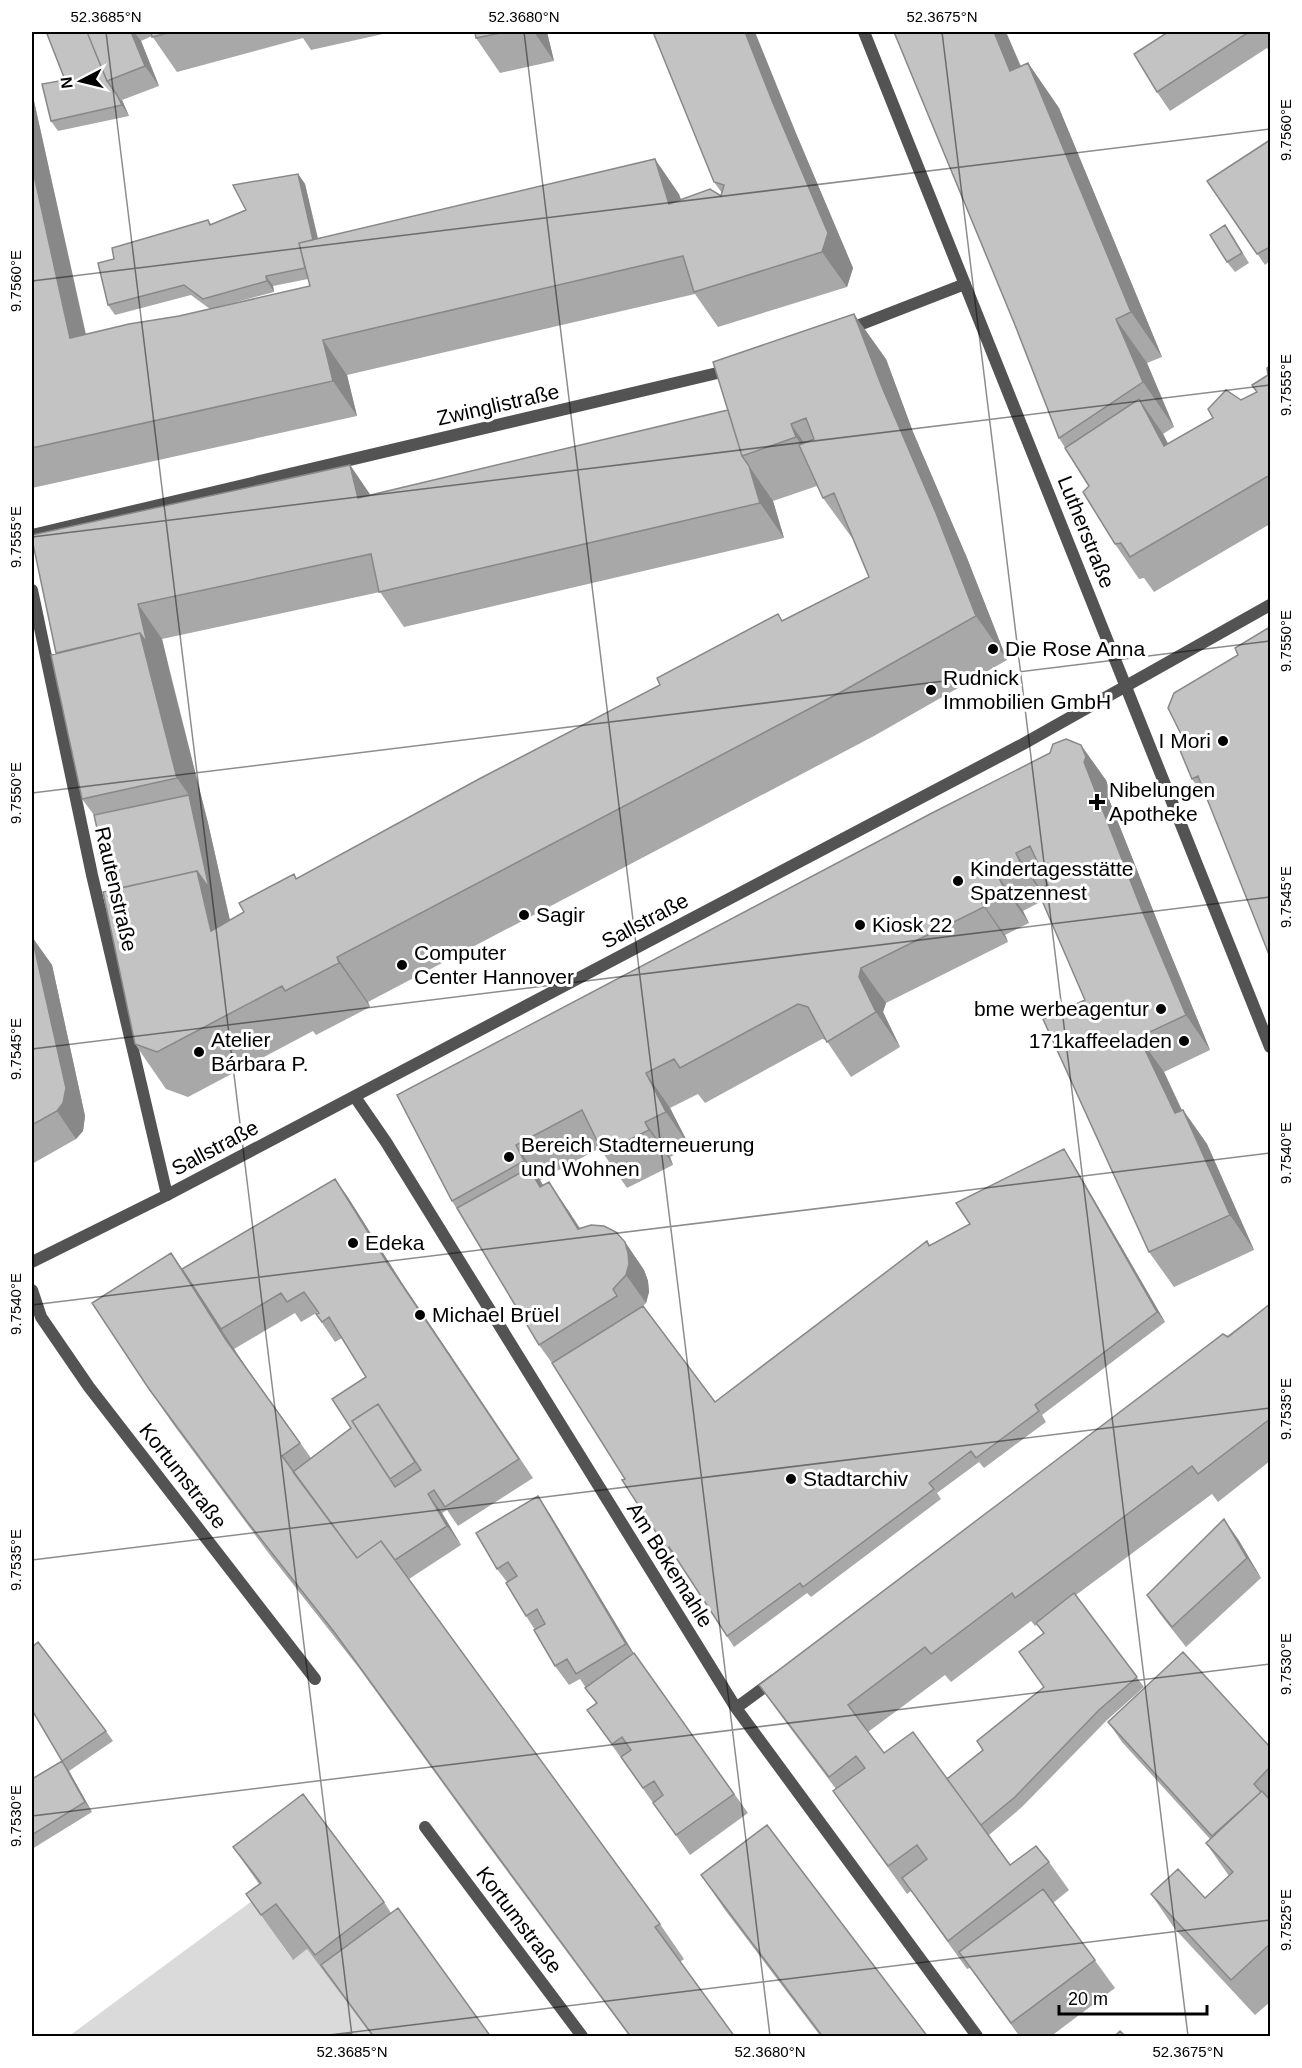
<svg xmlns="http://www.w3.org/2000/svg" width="1302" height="2068" font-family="Arial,sans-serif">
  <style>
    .green { fill: #dadada }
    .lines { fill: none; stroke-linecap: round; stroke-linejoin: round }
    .minor { stroke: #535353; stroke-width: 12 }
    .tertiary { stroke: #535353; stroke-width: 12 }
    .wall { fill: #a8a8a8; fill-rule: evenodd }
    .shaded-wall { fill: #888 }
    .building { fill: #c3c3c3; stroke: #888; stroke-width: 1.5; fill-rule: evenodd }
    .ticks { fill: none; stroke: #000; stroke-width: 1.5; stroke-opacity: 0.45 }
    .poi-dot { fill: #000; stroke: #fff; stroke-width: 2 }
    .labels { text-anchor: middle; stroke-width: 6; stroke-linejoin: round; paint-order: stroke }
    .street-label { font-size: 21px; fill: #000; stroke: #fff }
    .poi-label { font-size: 21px; fill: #000; stroke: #fff; text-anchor: start }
    .neatline { fill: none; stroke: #000; stroke-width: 2 }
    .ticks-label { font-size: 15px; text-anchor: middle; fill: #000 }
  </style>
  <rect width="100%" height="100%" fill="#fff"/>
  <path class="green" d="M 264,1892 L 278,1939 L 292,1959 L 307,1949 L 373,2036 L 69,2036 Z"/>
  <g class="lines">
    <path class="minor" d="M 864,32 L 1270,1047
      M 849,329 L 965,284
      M 32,535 L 730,370
      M 32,590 L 92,875 L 167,1195
      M 355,1097 L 386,1142 L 736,1708 L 977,2036
      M 32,1290 L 41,1317 L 89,1387 L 315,1679
      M 736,1708 L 774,1680
      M 425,1827 L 582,2036"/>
    <path class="tertiary" d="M 32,1262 L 167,1195 L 1023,744 L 1270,605"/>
  </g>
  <path class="wall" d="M 52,32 L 392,32 L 311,50 L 303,38 L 177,72 L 152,36 L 141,41 L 159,86 L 122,100 L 129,116 L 58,131 L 51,121 L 65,80 Z
    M 475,32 L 547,32 L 554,61 L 500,73 L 476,38 Z
    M 1006,32 L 1021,66 L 1028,63 L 1059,108 L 1162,357 L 1147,363 L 1174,427 L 1163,434 L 1168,444 L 1257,392 L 1268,375 L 1270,366 L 1270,524 L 1154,592 L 1144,578 L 1139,579 L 1115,544 L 1089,486 L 1059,438 L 1015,325 Z
    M 1168,32 L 1270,32 L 1270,53 L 1267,48 L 1170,111 L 1157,92 Z
    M 32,92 L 86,334 L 179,316 L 310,286 L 308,279 L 273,286 L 274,292 L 210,309 L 191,295 L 115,315 L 108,305 L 114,259 L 208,220 L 211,224 L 246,210 L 298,174 L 305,184 L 318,238 L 679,194 L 681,200 L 721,196 L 722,193 L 714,182 L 798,138 L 853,268 L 847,287 L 718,327 L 695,294 L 347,375 L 357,416 L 32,488 Z
    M 1270,140 L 1270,261 L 1265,265 L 1207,181 Z
    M 1232,235 L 1249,263 L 1235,272 L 1227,262 Z
    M 886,359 L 913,432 L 967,558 L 1007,660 L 874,736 L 368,1002 L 370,1007 L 316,1035 L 313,1031 L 188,1097 L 166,1089 L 135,1044 L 111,890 L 94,815 L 82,799 L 56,653 L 350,465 L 370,495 L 728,410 ZM 817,486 L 823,498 L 855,542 L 869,577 L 783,620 L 660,685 L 297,879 L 244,912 L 230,920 L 208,823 L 162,639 L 380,592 L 404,627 L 784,538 L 773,501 Z
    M 1268,628 L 1208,802 L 1192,779 L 1238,655 Z
    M 1106,780 L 1110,792 L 1108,797 L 1166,943 L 1210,1050 L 1164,1072 L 1182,1110 L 1183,1110 L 1207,1144 L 1254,1250 L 1174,1287 L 1149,1252 L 1085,1000 L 1042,901 L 1023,911 L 1029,923 L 1005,935 L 1008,942 L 886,1003 L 883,1012 L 900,1047 L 851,1077 L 826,1040 L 822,1039 L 705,1103 L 698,1094 L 670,1108 L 690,1147 L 670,1157 L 673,1165 L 627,1188 L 603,1153 L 600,1148 L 540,1180 L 543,1185 L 568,1210 L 580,1228 L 625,1242 L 644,1270 L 648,1281 L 649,1292 L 646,1303 L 643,1306 L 715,1402 L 927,1241 L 930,1245 L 970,1224 L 1071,1160 L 1165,1322 L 1042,1415 L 1046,1422 L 984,1468 L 979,1462 L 937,1493 L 941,1499 L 811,1597 L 807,1593 L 734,1647 L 676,1558 L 674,1559 L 667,1549 L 625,1479 L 552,1363 L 539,1345 L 452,1201 L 397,1095 Z
    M 32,937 L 52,965 L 85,1116 L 83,1131 L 76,1139 L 32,1164 Z
    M 335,1179 L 349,1199 L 402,1283 L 533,1478 L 458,1526 L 447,1510 L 442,1513 L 461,1545 L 409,1579 L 660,1924 L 684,1959 L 680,1962 L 735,2037 L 630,2037 L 481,1836 L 359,1668 L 270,1555 L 173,1424 L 149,1389 L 171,1253 L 182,1269 ZM 318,1312 L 319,1313 L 316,1314 L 335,1342 L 342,1338 L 366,1377 L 351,1428 L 311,1458 L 247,1368 L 234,1349 L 295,1313 L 301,1322 Z
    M 1270,1304 L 1270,1461 L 1218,1502 L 1212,1494 L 1076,1595 L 1144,1687 L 1106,1721 L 1022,1807 L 989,1835 L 1010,1865 L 1049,1862 L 1069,1890 L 1053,1903 L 1115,1988 L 1050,2037 L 1020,2037 L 970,1968 L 967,1969 L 911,1891 L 907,1894 L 833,1791 L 836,1789 L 779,1713 L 759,1685 ZM 1031,1621 L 1035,1626 L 1037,1624 L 1043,1633 L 1044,1687 L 983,1750 L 947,1779 L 884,1753 L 868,1732 L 945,1675 L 951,1682 Z
    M 538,1496 L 551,1516 L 634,1654 L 748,1813 L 690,1855 L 587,1710 L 596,1703 L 580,1679 L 569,1685 L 555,1666 L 535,1630 L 526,1616 L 507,1582 L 497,1569 Z
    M 1238,1539 L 1261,1578 L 1186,1647 L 1160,1614 L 1147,1595 Z
    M 1108,1722 L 1270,1747 L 1270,2002 L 1255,2015 L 1175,1929 L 1151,1894 L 1205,1898 L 1229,1876 L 1206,1843 L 1210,1839 L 1122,1742 Z
    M 106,1731 L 113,1741 L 69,1771 L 92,1812 L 32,1849 L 32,1779 L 62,1761 Z
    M 233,1847 L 384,1902 L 391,1913 L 491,2037 L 373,2037 L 307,1949 L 293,1960 L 246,1894 L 259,1884 Z
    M 701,1875 L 928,2037 L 821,2037 L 725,1910 Z"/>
  <path class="shaded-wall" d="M 131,32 L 134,32 L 141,41 L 159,86 L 145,66 Z
    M 534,32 L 547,32 L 554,61 Z
    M 745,32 L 755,32 L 798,138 L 853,268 L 847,287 L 822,252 L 773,103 Z
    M 994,32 L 1006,32 L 1041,116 L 1010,71 Z
    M 1028,63 L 1059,108 L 1162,357 L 1131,312 Z
    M 32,92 L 94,373 L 70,338 L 32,166 Z
    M 117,95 L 121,101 L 122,100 L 129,116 L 122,105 Z
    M 655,159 L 679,194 L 694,239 L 669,204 Z
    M 298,174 L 305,184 L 326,275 L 319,265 Z
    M 266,276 L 273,286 L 274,292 L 267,281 Z
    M 854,314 L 886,359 L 913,432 L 967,558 L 1007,660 L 976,616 L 882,387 Z
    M 1116,319 L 1147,363 L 1174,427 L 1143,382 Z
    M 323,340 L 347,375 L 357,416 L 333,381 Z
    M 1139,399 L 1163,434 L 1188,481 L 1164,446 Z
    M 791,424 L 822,468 L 827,482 L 796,437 Z
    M 350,465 L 374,500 L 358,498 Z
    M 749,466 L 773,501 L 784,538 L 760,503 Z
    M 138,604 L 162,639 L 171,678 L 208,823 L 242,975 L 211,931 L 197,871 L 189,795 L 177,778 L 140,633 Z
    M 1081,745 L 1106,780 L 1110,792 L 1108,797 L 1166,943 L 1210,1050 L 1186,1015 L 1141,908 L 1084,762 Z
    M 1016,853 L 1040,888 L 1046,899 L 1021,864 Z
    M 998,876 L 1023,911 L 1029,923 L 1004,888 Z
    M 981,901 L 1005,935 L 1008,942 L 984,907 Z
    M 32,937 L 52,965 L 85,1116 L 83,1131 L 76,1139 L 57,1111 Z
    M 337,957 L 368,1002 L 370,1007 L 339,963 Z
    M 861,968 L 886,1003 L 883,1012 L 900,1047 L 876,1012 L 859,977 Z
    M 1139,1037 L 1164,1072 L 1199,1148 L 1175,1113 Z
    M 646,1073 L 670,1108 L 690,1147 L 666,1112 Z
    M 1183,1110 L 1207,1144 L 1254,1250 L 1230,1215 Z
    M 645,1122 L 670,1157 L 673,1165 L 649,1130 Z
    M 516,1145 L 540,1180 L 549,1196 L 524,1161 Z
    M 1064,1149 L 1071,1160 L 1165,1322 L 1157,1312 Z
    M 529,1168 L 549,1196 L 540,1187 Z
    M 335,1179 L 349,1199 L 402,1283 L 533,1478 L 388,1264 Z
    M 549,1182 L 568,1210 L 597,1257 L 578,1229 Z
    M 625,1242 L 644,1270 L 648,1281 L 649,1292 L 646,1303 L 626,1275 Z
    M 171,1253 L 195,1287 L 221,1329 L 251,1375 L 226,1340 Z
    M 428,1494 L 442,1513 L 461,1545 L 447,1526 Z
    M 538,1496 L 551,1516 L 640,1664 L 626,1644 Z
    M 1224,1519 L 1238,1539 L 1261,1578 L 1247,1558 Z
    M 62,1761 L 69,1771 L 92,1812 L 85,1802 Z"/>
  <path class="building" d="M 52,32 L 87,32 L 107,81 L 117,95 L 122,105 L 51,121 L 42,84 L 65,80 L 47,34 Z
    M 87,32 L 131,32 L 145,66 L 107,81 Z
    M 151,32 L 172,32 L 152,37 Z
    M 475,32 L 505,32 L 476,38 Z
    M 653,32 L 745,32 L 773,103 L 828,233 L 822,252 L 694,292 L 683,256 L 323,340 L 333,381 L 32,448 L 32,166 L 70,338 L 129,324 L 179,316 L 310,286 L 299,243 L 655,159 L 669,204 L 710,189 L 721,196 L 724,185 L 714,182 Z
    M 894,32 L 994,32 L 1010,71 L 1028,63 L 1131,312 L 1116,319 L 1143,382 L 1059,438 L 1015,325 Z
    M 1168,32 L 1249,32 L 1157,92 L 1134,54 Z
    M 1270,140 L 1270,247 L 1257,254 L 1207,181 Z
    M 298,174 L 313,240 L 299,243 L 305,268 L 266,276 L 267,281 L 203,299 L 184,285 L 108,305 L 98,263 L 114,259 L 112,248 L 208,220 L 210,225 L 246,210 L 233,185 Z
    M 1225,225 L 1242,253 L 1227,262 L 1210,235 Z
    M 854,314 L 882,387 L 936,513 L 976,616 L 843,691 L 337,957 L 339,963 L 285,991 L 282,986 L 157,1052 L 135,1044 L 103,892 L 197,871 L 211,931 L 244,912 L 239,903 L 294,874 L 296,879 L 479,779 L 660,685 L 657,678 L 778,614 L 782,621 L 869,577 L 834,493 L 823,498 L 799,445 L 814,439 L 806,418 L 791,424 L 796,437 L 742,456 L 713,362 Z
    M 1270,366 L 1270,475 L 1130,557 L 1121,543 L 1115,544 L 1083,492 L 1089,486 L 1065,448 L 1139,399 L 1164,446 L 1213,418 L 1208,409 L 1226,390 L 1241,400 L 1257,392 L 1252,385 L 1268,375 L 1267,368 Z
    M 728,410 L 742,456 L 749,466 L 760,503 L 379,592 L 371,554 L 138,604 L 147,643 L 140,633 L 56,653 L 32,539 L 32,535 L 350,465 L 358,498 Z
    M 1268,628 L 1270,633 L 1270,957 L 1198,776 L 1192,779 L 1176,741 L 1183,738 L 1168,708 L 1174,693 L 1238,655 L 1235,648 Z
    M 140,633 L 177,778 L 82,799 L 51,655 Z
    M 1066,739 L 1081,745 L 1086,757 L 1084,762 L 1141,908 L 1186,1015 L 1139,1037 L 1175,1113 L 1183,1110 L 1230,1215 L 1149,1252 L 1043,1019 L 1085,1000 L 1037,889 L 1048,885 L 1030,846 L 1016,853 L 1021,864 L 998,876 L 1004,888 L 981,901 L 984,907 L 861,968 L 859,977 L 876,1012 L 827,1042 L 808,1007 L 798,1004 L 680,1068 L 674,1059 L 646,1073 L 666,1112 L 645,1122 L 649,1130 L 603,1153 L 582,1110 L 516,1145 L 524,1161 L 452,1201 L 397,1095 L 932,813 L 1050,753 L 1053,744 Z
    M 189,795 L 209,888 L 197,871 L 111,890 L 94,815 Z
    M 32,937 L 66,1088 L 63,1103 L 57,1111 L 32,1125 Z
    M 1064,1149 L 1157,1312 L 1035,1405 L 1039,1411 L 976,1458 L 971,1451 L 929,1483 L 934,1489 L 803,1587 L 800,1583 L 727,1636 L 669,1547 L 667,1549 L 622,1480 L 625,1479 L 552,1363 L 643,1306 L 715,1402 L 927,1241 L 929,1246 L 970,1224 L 956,1203 Z
    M 529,1168 L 540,1187 L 549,1182 L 578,1229 L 591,1225 L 604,1226 L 616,1232 L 625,1242 L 628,1253 L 629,1264 L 626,1275 L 613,1289 L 617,1296 L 539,1345 L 457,1208 Z
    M 335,1179 L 388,1264 L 519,1459 L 445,1507 L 434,1490 L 428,1494 L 447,1526 L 395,1560 L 381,1541 L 357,1558 L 293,1472 L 351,1428 L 332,1399 L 366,1377 L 329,1317 L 322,1322 L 316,1314 L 319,1313 L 304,1292 L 287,1302 L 281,1293 L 221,1329 L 182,1269 ZM 378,1404 L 421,1470 L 395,1487 L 352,1421 Z
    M 171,1253 L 226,1340 L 300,1443 L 282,1456 L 357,1558 L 381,1541 L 660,1924 L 655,1927 L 735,2037 L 631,2037 L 457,1801 L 335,1633 L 246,1520 L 149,1389 L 92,1303 Z
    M 1270,1304 L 1270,1419 L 1198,1474 L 1192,1466 L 1015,1598 L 1012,1593 L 931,1654 L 925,1647 L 848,1705 L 884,1753 L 913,1732 L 1010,1865 L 1036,1846 L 1049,1862 L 948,1941 L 902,1878 L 927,1859 L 917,1845 L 888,1866 L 833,1791 L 865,1768 L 856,1756 L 829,1777 L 759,1685 L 1223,1334 L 1228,1337 Z
    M 378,1404 L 415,1462 L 390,1479 L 352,1421 Z
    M 538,1496 L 626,1644 L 576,1674 L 567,1659 L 555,1666 L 534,1630 L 545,1624 L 537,1609 L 526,1616 L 506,1583 L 517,1576 L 508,1562 L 497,1569 L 476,1533 Z
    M 1224,1519 L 1247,1558 L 1172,1627 L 1147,1595 Z
    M 1074,1593 L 1137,1677 L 1099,1710 L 1015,1797 L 981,1825 L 947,1779 L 983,1750 L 977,1741 L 1044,1687 L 1019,1652 L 1044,1633 L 1036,1623 Z
    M 38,1642 L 106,1731 L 62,1761 L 32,1710 L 32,1647 Z
    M 1183,1652 L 1270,1747 L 1270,1767 L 1254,1784 L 1261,1792 L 1212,1836 L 1108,1722 Z
    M 634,1653 L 734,1794 L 676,1835 L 653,1803 L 663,1795 L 654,1781 L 643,1788 L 621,1757 L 631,1750 L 622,1737 L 612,1744 L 587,1710 L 597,1703 L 585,1688 Z
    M 62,1761 L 85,1802 L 32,1835 L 32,1779 Z
    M 1262,1791 L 1270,1800 L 1270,1944 L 1231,1980 L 1151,1894 L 1178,1869 L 1205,1898 L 1233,1872 L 1206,1843 Z
    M 303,1794 L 384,1902 L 315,1955 L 276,1904 L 261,1915 L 246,1894 L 261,1883 L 233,1847 Z
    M 767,1825 L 928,2037 L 823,2037 L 701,1875 Z
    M 1043,1889 L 1095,1960 L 1011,2023 L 959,1952 Z
    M 398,1908 L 491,2037 L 374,2037 L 321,1965 Z
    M 1120,2031 L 1126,2037 L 1114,2037 Z"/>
  <path class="ticks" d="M 106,32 L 352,2036M 524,32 L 770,2036M 942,32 L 1188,2036M 32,281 L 1270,129M 32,537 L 1270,385M 32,793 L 1270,641M 32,1049 L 1270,897M 32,1305 L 1270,1153M 32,1560 L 1270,1408M 32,1816 L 1270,1664M 321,2036 L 1270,1920"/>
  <g class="poi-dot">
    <circle cx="993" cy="649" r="6"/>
    <circle cx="931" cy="690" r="6"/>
    <circle cx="1223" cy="741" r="6"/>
    <path d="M1094 793h6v6h6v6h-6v6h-6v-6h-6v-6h6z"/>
    <circle cx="958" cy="881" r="6"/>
    <circle cx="524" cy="915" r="6"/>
    <circle cx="860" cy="925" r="6"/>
    <circle cx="402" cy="965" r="6"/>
    <circle cx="1161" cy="1009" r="6"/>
    <circle cx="1184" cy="1041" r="6"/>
    <circle cx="199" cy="1052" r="6"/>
    <circle cx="509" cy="1157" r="6"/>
    <circle cx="353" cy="1243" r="6"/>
    <circle cx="420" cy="1315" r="6"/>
    <circle cx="791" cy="1479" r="6"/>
  </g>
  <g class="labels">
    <g class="street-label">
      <text transform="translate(498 405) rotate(-13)" y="7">Zwinglistraße</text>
      <text transform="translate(1086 532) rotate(68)" y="7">Lutherstraße</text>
      <text transform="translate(116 889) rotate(77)" y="7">Rautenstraße</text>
      <text transform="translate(645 921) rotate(-28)" y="7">Sallstraße</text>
      <text transform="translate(215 1148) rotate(-28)" y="7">Sallstraße</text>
      <text transform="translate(183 1476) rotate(52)" y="7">Kortumstraße</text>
      <text transform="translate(670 1565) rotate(58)" y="7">Am Bokemahle</text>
      <text transform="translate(519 1920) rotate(53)" y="7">Kortumstraße</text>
    </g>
    <g class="poi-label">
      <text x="1005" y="656">Die Rose Anna</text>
      <text x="943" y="685">Rudnick<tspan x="943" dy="24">Immobilien GmbH</tspan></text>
      <text x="1211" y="748" text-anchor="end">I Mori</text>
      <text x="1109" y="797">Nibelungen<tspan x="1109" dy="24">Apotheke</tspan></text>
      <text x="970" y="876">Kindertagesstätte<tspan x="970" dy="24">Spatzennest</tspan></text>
      <text x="536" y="922">Sagir</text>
      <text x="872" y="932">Kiosk 22</text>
      <text x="414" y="960">Computer<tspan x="414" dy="24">Center Hannover</tspan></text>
      <text x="1149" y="1016" text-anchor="end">bme werbeagentur</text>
      <text x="211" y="1047">Atelier<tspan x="211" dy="24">Bárbara P.</tspan></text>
      <text x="1172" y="1048" text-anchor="end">171kaffeeladen</text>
      <text x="521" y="1152">Bereich Stadterneuerung<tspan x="521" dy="24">und Wohnen</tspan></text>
      <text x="365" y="1250">Edeka</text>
      <text x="432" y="1322">Michael Brüel</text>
      <text x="803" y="1486">Stadtarchiv</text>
    </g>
  </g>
  <rect width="1302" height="2068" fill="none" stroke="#ffffff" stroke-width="66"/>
  <g transform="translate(81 81) rotate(263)" stroke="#ffffff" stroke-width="4.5" paint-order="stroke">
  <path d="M0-4.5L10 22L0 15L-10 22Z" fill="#000000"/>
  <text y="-9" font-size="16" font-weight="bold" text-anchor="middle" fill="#000000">N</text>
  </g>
  <path d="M1059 2005v9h148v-9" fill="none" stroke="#000000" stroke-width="3"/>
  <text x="1068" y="2005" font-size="18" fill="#000000" stroke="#ffffff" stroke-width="4.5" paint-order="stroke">20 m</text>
  <rect x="33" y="33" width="1236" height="2002" class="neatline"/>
  <g class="ticks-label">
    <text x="106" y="22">52.3685°N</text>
    <text x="524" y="22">52.3680°N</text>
    <text x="942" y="22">52.3675°N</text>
    <text transform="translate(1286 130) rotate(-90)" y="5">9.7560°E</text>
    <text transform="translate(16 281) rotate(-90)" y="5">9.7560°E</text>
    <text transform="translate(1286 385) rotate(-90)" y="5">9.7555°E</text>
    <text transform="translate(16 537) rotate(-90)" y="5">9.7555°E</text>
    <text transform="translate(1286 641) rotate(-90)" y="5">9.7550°E</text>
    <text transform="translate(16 793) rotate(-90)" y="5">9.7550°E</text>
    <text transform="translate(1286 897) rotate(-90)" y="5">9.7545°E</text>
    <text transform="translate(16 1049) rotate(-90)" y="5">9.7545°E</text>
    <text transform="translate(1286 1153) rotate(-90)" y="5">9.7540°E</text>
    <text transform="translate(16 1304) rotate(-90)" y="5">9.7540°E</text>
    <text transform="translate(1286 1409) rotate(-90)" y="5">9.7535°E</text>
    <text transform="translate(16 1560) rotate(-90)" y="5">9.7535°E</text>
    <text transform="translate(1286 1664) rotate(-90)" y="5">9.7530°E</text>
    <text transform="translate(16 1816) rotate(-90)" y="5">9.7530°E</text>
    <text transform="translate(1286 1920) rotate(-90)" y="5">9.7525°E</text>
    <text x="352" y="2057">52.3685°N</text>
    <text x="770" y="2057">52.3680°N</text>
    <text x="1188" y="2057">52.3675°N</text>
  </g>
</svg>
